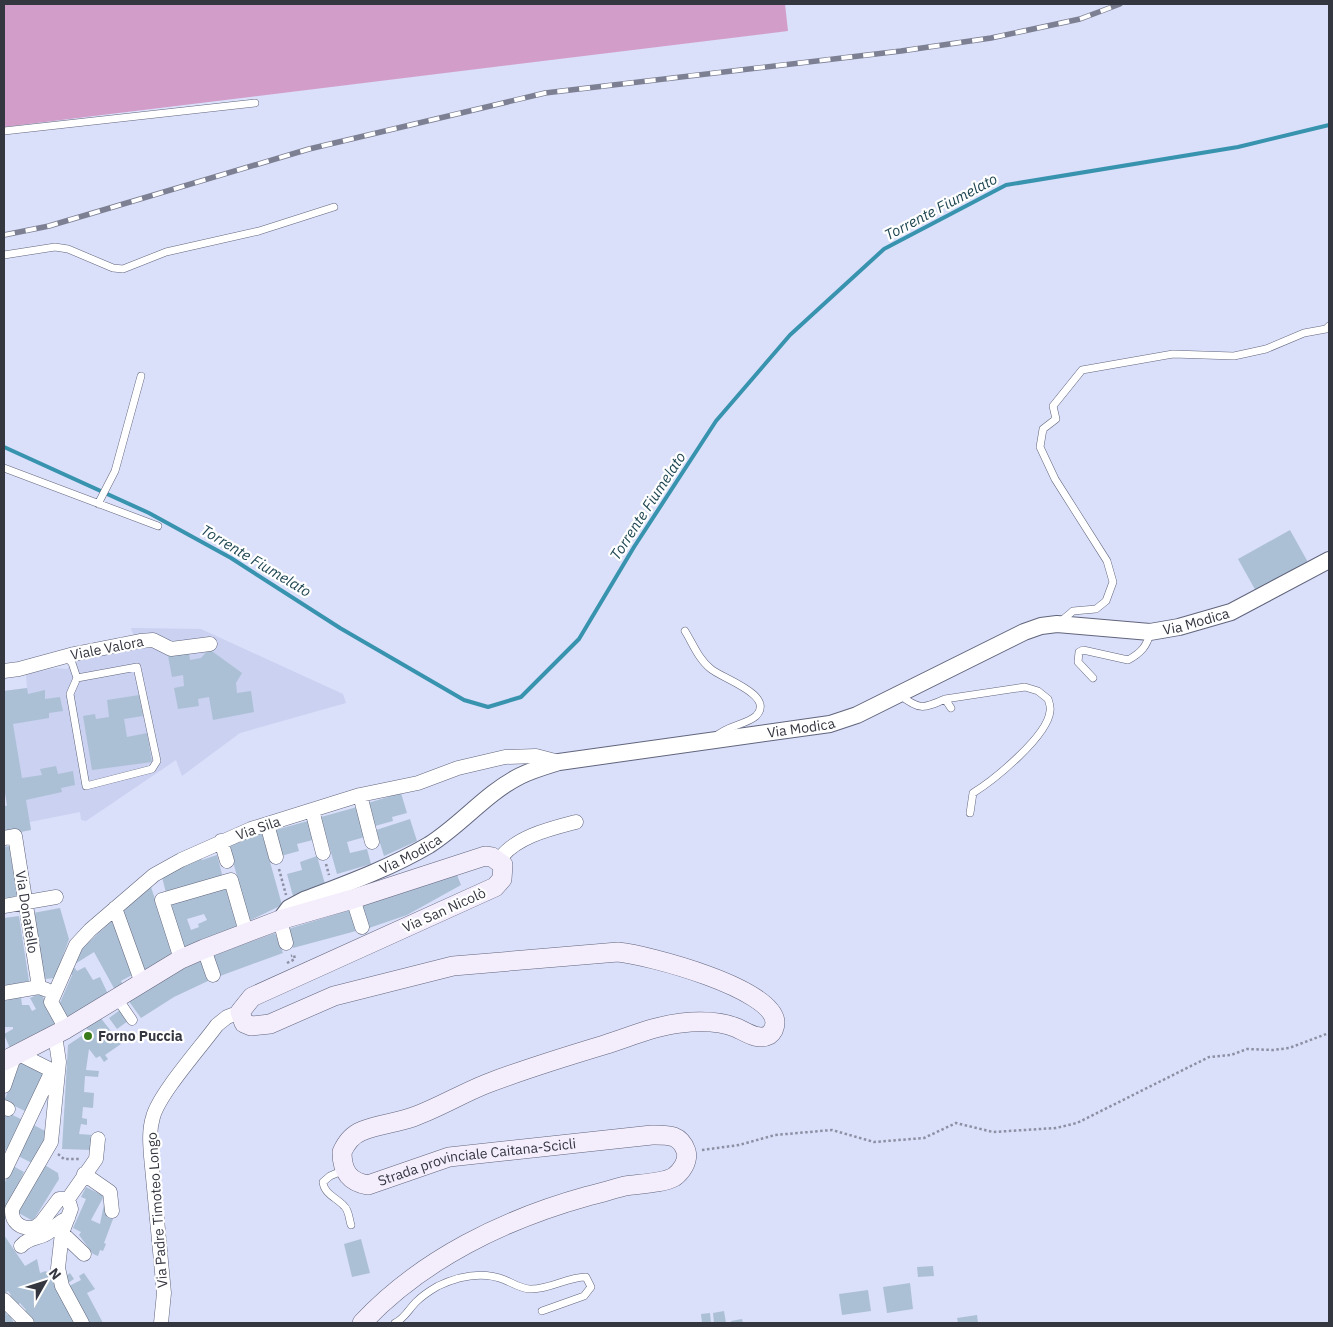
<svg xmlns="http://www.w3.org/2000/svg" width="1333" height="1327" font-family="'IBM Plex Sans',sans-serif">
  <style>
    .built { fill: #cad1f1 }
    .green { fill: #d29ec9 }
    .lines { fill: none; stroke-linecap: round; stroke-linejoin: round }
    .stream { stroke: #3893ae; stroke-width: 4 }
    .building { fill: #acc0d5; fill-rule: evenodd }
    .service-casing { stroke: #61657c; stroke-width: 8 }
    .pedestrian-casing { stroke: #61657c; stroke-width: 11 }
    .minor-casing { stroke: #61657c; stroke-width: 15 }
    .tertiary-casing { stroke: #61657c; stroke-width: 18 }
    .secondary-casing { stroke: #61657c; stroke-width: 20 }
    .path { stroke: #8d90a3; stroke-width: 2.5; stroke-dasharray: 2.5 2.5; stroke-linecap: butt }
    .service { stroke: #fff; stroke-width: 7 }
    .pedestrian { stroke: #fff; stroke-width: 10 }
    .minor { stroke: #fff; stroke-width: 14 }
    .tertiary { stroke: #fff; stroke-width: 16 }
    .secondary { stroke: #f4edfc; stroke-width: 19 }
    .rail-casing { stroke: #7d8092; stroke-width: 5.5 }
    .rail { stroke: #fff; stroke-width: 4; stroke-dasharray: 11; stroke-linecap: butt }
    .poi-dot { fill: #397b1b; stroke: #fff; stroke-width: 2 }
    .labels { text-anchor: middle; stroke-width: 4.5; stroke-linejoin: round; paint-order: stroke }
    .street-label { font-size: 14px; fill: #343640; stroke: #fff }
    .poi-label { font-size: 14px; font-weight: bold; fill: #343640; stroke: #fff; text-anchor: start }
    .water-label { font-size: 15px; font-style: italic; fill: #1f4753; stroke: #fff }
  </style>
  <rect width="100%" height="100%" fill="#dadffa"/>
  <path class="built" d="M 131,628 L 201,629 L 343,694 L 346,703 L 240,733 L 182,776 L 176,760 L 86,821 L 81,820 L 80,812 L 30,822 L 31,830 L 4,835 L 4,806 L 7,805 L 4,786 L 4,691 L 27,688 L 26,674 L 56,668 L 67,669 L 74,659 L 138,649 L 141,646 L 139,636 L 133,634 Z"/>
  <path class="green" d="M 4,4 L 785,4 L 788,31 L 4,127 Z"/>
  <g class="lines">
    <path class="stream" d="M 4,447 L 149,513 L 231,558 L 340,628 L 464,700 L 488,707 L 521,697 L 579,639 L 634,547 L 716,421 L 790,335 L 884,249 L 1006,185 L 1238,147 L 1329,125"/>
  </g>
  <path class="building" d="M 1290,530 L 1309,564 L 1257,593 L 1238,559 Z
    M 209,649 L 242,673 L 236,683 L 237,693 L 251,691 L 254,712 L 213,720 L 209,697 L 198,699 L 199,706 L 178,709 L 174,688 L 184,686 L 183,675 L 172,677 L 168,656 L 189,653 L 190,660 L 201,658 Z
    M 27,688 L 28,694 L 45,690 L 45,699 L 60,697 L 63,711 L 49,713 L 49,718 L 13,724 L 22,778 L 42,775 L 40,769 L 56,766 L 58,774 L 73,771 L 75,785 L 61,788 L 62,792 L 26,800 L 31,830 L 4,835 L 4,806 L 7,806 L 4,786 L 4,691 Z
    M 139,695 L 143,716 L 124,719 L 127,737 L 147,733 L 152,762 L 92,770 L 83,716 L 95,714 L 96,719 L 109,717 L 107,700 Z
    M 401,793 L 407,813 L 392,817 L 393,821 L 375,826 L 368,803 Z
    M 357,807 L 365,837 L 347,842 L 350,853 L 367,849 L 371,864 L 337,874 L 321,817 Z
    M 410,819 L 417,841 L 384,856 L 376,830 Z
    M 308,821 L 313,840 L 297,844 L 299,851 L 281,856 L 275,830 Z
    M 262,833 L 282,905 L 249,921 L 228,843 Z
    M 9,846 L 17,896 L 4,898 L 4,847 Z
    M 217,855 L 223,878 L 166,893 L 162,877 L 201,858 L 202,860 Z
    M 317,856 L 325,884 L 293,896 L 287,874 L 302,870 L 300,862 Z
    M 457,875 L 461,885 L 407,915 L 369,928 L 361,906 Z
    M 151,887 L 174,956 L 144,971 L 123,911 Z
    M 227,887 L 238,927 L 185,950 L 169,903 ZM 204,914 L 207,920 L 198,924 L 199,927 L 191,930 L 187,919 Z
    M 60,908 L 69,939 L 55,978 L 45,979 L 33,913 Z
    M 350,910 L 356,931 L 293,948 L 288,929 Z
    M 19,916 L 29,981 L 4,986 L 4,918 Z
    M 113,920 L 132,975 L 121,981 L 123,985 L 115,990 L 94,952 L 75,964 L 80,950 Z
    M 275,933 L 283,953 L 220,976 L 212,956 Z
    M 201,961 L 210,980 L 174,997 L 141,1018 L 128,1000 L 165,977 Z
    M 85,967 L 93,980 L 100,977 L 108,994 L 66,1018 L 59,1005 L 72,975 L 69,970 L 75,968 L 77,971 Z
    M 41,993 L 57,1025 L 11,1051 L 4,1034 L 13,1029 L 13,1027 L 4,1027 L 4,1001 L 9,1000 L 9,998 L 21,997 L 22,1005 L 29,1005 L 32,1011 L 36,1009 L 30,998 Z
    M 120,1010 L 128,1021 L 117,1029 L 109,1018 Z
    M 100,1017 L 121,1044 L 105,1055 L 108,1059 L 104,1062 L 100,1056 L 96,1058 L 89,1049 L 86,1070 L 99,1071 L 98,1077 L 85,1076 L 84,1092 L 94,1093 L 93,1108 L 83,1107 L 82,1118 L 87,1119 L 87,1125 L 81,1124 L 79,1134 L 93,1135 L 92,1150 L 62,1149 L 68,1045 L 89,1031 L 86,1028 Z
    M 21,1061 L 46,1073 L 27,1112 L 4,1101 Z
    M 4,1111 L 23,1120 L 8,1152 L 4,1149 Z
    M 32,1124 L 45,1131 L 44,1144 L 34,1164 L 16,1155 Z
    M 43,1164 L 58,1173 L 59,1179 L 33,1221 L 17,1212 Z
    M 13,1166 L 24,1172 L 7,1208 L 4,1206 L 4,1184 Z
    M 86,1187 L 104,1196 L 91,1220 L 100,1224 L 104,1204 L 107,1205 L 107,1217 L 113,1219 L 104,1243 L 106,1244 L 103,1251 L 100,1250 L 98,1256 L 93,1254 L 79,1235 L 81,1232 L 73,1228 L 86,1199 L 81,1197 Z
    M 4,1235 L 25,1266 L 37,1259 L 40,1273 L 46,1271 L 49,1277 L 55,1275 L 77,1323 L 32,1323 L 21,1314 L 26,1310 L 20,1303 L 15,1307 L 7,1297 L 11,1295 L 8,1291 L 4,1295 Z
    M 361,1239 L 370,1273 L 352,1277 L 344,1244 Z
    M 933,1266 L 934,1276 L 918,1277 L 917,1267 Z
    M 70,1273 L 74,1279 L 68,1283 L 64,1277 Z
    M 84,1273 L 95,1289 L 87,1293 L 103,1323 L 87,1323 L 67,1287 L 81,1280 L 79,1276 Z
    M 910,1283 L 913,1309 L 887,1313 L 883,1287 Z
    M 868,1290 L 871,1311 L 842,1315 L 839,1294 Z
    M 4,1307 L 7,1315 L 9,1314 L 14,1323 L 4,1323 Z
    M 724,1311 L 726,1323 L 714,1323 L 713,1313 Z
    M 710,1313 L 711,1323 L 702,1323 L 701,1314 Z
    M 977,1315 L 978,1323 L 958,1323 L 957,1318 Z
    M 742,1319 L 743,1323 L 732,1323 L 731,1321 Z"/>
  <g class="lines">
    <g class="service-casing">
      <path id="service" d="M 4,131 L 255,103
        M 4,255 L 55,247 L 68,249 L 113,268 L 123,269 L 166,252 L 259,231 L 334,207
        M 4,468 L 158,526
        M 98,504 L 115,471 L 141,376
        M 1060,622 L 1073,611 L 1096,609 L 1106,601 L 1113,582 L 1107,561 L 1055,479 L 1040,447 L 1043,429 L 1056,419 L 1053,406 L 1082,370 L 1173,354 L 1234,356 L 1266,349 L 1304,333 L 1326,329 L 1329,326
        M 685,631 C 693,644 699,660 711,669 C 721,678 776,695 756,716 C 746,725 727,725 715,737
        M 66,657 L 72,663 L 77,678 L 70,694 L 86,786 L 152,769 L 157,761 L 137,667 L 77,678
        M 1093,678 L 1078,662 L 1079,652 L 1083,650 L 1128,660 C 1141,653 1147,646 1150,633
        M 900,695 C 919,710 923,709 945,699 L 951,708
        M 945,699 L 1025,687 L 1038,691 L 1048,699 C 1049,702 1051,707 1050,711 C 1048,736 994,780 973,793 L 970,813
        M 344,1170 L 330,1176 L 323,1182 C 324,1194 337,1198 344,1206 C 349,1210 349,1219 351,1225
        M 395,1323 C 404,1319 409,1309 416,1302 C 422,1296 431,1290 438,1286 C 459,1276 483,1271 505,1280 C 512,1283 522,1289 530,1289 C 549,1290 567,1277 586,1277 L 591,1287 L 584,1296 L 542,1311"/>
    </g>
    <g class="pedestrian-casing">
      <path id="pedestrian" d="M 117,998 L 132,1020"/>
    </g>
    <g class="minor-casing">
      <path id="minor" d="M 4,671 L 19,669 L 74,654 L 140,641 L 153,640 L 171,649 L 210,644
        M 360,795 L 372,842
        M 312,810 L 323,853
        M 267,824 L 276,857
        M 4,838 L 15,836 L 39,987
        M 221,841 L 227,861
        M 499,860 C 515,837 549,829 576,822
        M 353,899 L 362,927
        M 4,906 L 56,897
        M 115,908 L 142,983
        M 280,920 L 286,943
        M 204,949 L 213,975
        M 181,959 L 162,900 L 231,880 L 246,932
        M 4,993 L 39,987 L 47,990
        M 66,1029 L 51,1002 L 76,945 L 90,930 L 154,875 L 181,860 L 251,829 L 360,795 L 418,783 L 458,768 L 505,757 L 536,756 L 559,762
        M 55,1035 L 59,1062 L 51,1142 L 12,1209 C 11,1222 20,1229 34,1228 L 41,1223 L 59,1199 L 68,1199
        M 4,1086 L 14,1057
        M 4,1107 L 8,1109
        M 4,1172 L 51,1073 L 49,1069 L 19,1054
        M 84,1174 L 110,1192 L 112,1211
        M 62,1233 L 58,1268 L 62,1286 L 82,1323
        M 21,1246 C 28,1238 35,1239 44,1235 C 54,1231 55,1223 68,1218
        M 84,1254 L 62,1233 L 71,1209 L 68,1199 L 96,1159 L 98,1139
        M 4,1300 L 27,1323
        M 161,1323 L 164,1293 L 151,1156 C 150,1143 149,1130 153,1117 C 159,1094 201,1047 217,1025 L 227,1017 L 240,1012"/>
    </g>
    <g class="tertiary-casing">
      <g id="tertiary">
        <path id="s1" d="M 280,920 L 289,908 L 304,900 C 346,884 390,868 429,845 C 461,825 486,793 520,776 C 532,770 546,766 559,762 L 830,724 L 857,715 L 1024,632 L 1041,626 L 1057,624 L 1150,632 L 1179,627 L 1231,612 L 1329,560"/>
      </g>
    </g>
    <g class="secondary-casing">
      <g id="secondary">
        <path id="s2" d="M 4,1059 L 4,1061 L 66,1029 L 181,959 L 204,949 L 280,920 L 353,899 L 485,856 L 492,857 L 503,865 L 502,879 L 495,887 L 252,997 L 240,1012 L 244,1023 L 251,1026 L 270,1024 L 334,996 L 453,966 L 618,952 C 648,955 773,988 775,1022 C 775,1027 773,1032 769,1035 C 758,1041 746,1032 737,1028 C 720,1021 699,1021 681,1023 C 654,1026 630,1037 604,1045 C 564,1057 525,1069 486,1084 C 461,1094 438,1108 413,1117 C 397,1123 378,1124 362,1131 C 352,1135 346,1143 342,1152 C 342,1171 349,1182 368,1185 L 449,1157 L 652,1135 C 668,1135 680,1134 686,1151 C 689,1161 681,1172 674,1177 C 664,1183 638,1184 625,1186 C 613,1189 601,1193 588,1196 C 505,1219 422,1259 362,1323"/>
      </g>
    </g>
    <path class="path" d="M 326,864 L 329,875
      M 279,869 L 286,895
      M 287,963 L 295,959 L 294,955 L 291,956
      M 702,1150 L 739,1145 L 775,1135 L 832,1130 L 874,1142 L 924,1138 L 956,1123 L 993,1132 L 1056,1128 L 1077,1123 L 1209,1057 L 1231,1055 L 1247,1049 L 1273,1050 L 1289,1048 L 1329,1033
      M 58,1154 L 64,1159 L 81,1159"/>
    <use href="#service" class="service"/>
    <use href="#pedestrian" class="pedestrian"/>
    <use href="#minor" class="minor"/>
    <use href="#tertiary" class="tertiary"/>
    <use href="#secondary" class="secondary"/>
    <g class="rail-casing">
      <path id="rail" d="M 4,235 L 49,226 L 309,149 L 545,93 L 901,51 L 991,38 L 1080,19 L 1120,4"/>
    </g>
    <use href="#rail" class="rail"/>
  </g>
  <circle class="poi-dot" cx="88" cy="1036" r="5"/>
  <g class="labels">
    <g class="street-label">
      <text dy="5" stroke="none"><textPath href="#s1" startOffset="988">Via Modica</textPath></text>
      <text transform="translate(107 648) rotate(-11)" y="5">Viale Valora</text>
      <text dy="5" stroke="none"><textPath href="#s1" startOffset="569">Via Modica</textPath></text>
      <text transform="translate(258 828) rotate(-19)" y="5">Via Sila</text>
      <text dy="5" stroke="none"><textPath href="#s1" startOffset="148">Via Modica</textPath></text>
      <text transform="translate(444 910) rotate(-24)" y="5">Via San Nicolò</text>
      <text transform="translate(27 912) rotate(81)" y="5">Via Donatello</text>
      <text dy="5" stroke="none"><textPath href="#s2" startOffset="2065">Strada provinciale Caitana-Scicli</textPath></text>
      <text transform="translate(157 1210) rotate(-94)" y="5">Via Padre Timoteo Longo</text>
    </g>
    <g class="poi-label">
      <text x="98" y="1041">Forno Puccia</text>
    </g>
    <g class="water-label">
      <text transform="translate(941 207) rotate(-28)" y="5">Torrente Fiumelato</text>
      <text transform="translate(648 506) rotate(-57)" y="5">Torrente Fiumelato</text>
      <text transform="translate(256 561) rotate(31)" y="5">Torrente Fiumelato</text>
    </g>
  </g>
  <rect width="1333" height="1327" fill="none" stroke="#343640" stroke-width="10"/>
  <g transform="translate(45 1282) rotate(51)" stroke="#ffffff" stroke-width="4" paint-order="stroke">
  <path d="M0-4L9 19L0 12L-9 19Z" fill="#343640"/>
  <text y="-8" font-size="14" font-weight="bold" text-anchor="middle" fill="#343640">N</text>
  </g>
</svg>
